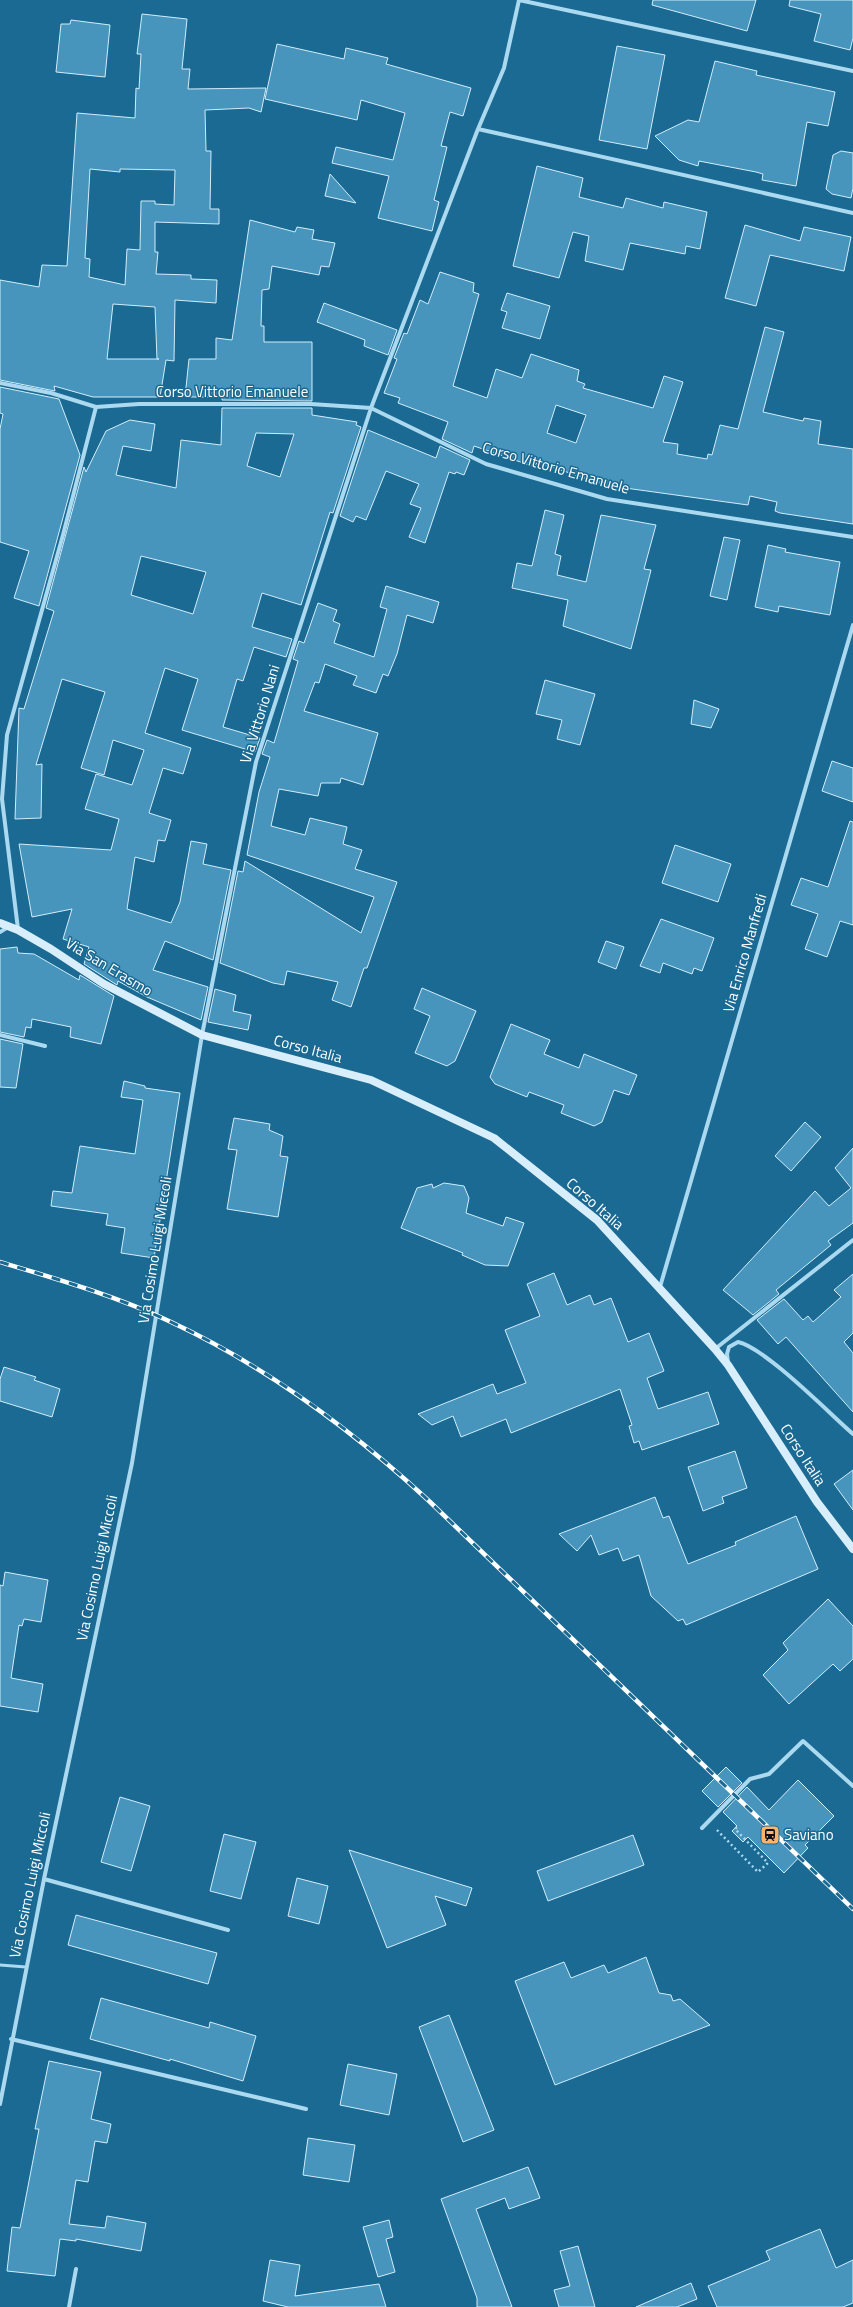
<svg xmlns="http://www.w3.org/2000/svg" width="853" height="2307" font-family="'Titillium Web',sans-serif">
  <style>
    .building { fill: #4795bc; stroke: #d1edfb; fill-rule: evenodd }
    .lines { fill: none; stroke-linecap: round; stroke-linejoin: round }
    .path { stroke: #abd9ef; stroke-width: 2.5; stroke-dasharray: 2 3; stroke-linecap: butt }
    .service { stroke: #abd9ef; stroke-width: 3 }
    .minor { stroke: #abd9ef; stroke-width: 4 }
    .secondary { stroke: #d8effb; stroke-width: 8 }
    .rail-casing { stroke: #fff; stroke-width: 4.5 }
    .rail { stroke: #1a6a93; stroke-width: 3; stroke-dasharray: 9; stroke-linecap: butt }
    .labels { text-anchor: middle; stroke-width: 3; stroke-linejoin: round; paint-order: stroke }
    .street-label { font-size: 15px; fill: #fff; stroke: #1a6a93 }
    .poi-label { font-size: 15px; fill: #fff; stroke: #1a6a93; text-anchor: start }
  </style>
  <rect width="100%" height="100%" fill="#1a6a93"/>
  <path class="building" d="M 653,0 L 756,0 L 747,31 L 652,5 Z
    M 790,0 L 853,0 L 853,38 L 850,50 L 814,41 L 821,14 L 789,6 Z
    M 142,14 L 187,19 L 182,69 L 190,69 L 188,89 L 266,88 L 261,112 L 249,108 L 205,110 L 206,151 L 211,151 L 210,209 L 219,209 L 219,224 L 155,222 L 155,252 L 158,252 L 156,274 L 191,275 L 191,279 L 217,280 L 216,303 L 175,300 L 174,361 L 166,360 L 160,397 L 93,397 L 54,386 L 55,391 L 0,380 L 0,280 L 39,287 L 42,265 L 67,266 L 77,113 L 135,118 L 136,88 L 139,89 L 141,54 L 137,54 ZM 90,169 L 120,172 L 120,169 L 175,170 L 174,205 L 155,204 L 155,201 L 141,201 L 140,250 L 127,249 L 125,285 L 89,277 L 90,259 L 85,258 ZM 113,304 L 155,307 L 157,359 L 159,359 L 107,359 Z
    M 71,20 L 110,25 L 105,77 L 56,72 L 61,24 L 70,24 Z
    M 277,44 L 344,59 L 346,48 L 388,58 L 386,64 L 471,88 L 463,116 L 450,112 L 441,146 L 447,147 L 434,200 L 439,202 L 432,231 L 378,218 L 389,176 L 332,163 L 336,147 L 393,160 L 405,113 L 361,100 L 357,120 L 265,99 Z
    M 617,46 L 665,55 L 647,149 L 599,140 Z
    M 715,61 L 757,71 L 756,75 L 835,92 L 828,126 L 807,122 L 796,186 L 762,180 L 763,174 L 756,172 L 699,161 L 698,166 L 679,160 L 655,136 L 688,120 L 699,122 Z
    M 841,151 L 853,153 L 853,188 L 851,198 L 832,194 L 826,189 L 833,155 Z
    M 537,166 L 583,178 L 579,197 L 623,208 L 626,198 L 663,208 L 664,202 L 707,212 L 700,249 L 686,246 L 685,254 L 630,243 L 623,270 L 585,261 L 589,236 L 573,232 L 559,278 L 513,266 Z
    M 330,174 L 356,203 L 325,196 Z
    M 250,220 L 295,232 L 297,227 L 314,230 L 312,239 L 335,243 L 329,267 L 321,266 L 319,275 L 272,266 L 269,289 L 262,290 L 261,326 L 264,326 L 264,342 L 312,342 L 312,401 L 222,400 L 222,397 L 185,397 L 189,359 L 216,359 L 216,338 L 232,340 Z
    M 745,225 L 800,241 L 804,227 L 851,237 L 844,271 L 770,255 L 756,306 L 725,298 Z
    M 440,272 L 474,283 L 473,292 L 479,294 L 453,386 L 487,398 L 496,369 L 522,378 L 531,354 L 579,370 L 577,381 L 585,384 L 583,388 L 653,408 L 664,376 L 683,382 L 663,442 L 678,444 L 677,454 L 707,459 L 708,454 L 712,455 L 720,425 L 738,429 L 765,327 L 784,332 L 763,412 L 803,421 L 804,418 L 821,421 L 818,444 L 853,449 L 853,524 L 780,513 L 775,511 L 777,502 L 750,496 L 748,505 L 618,487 L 617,489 L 537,462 L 535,467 L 474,446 L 472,453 L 442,439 L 448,422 L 398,403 L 400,398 L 384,393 L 397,359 L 394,358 L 404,333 L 407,334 L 420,300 L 428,304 ZM 556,405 L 586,415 L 576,443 L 547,433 Z
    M 507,293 L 550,306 L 540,339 L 502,328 L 507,312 L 501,310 Z
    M 324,303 L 397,330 L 388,355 L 364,346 L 365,340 L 317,322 Z
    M 0,387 L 59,399 L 80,455 L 39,606 L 14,598 L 29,551 L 0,542 L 0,429 L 3,414 L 0,413 Z
    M 222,408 L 312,408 L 312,415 L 357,422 L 356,425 L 361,427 L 333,513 L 330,512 L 301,605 L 262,593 L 252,627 L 292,639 L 286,657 L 254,647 L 243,681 L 237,679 L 223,727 L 260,738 L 255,752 L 182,730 L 198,679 L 165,668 L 145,733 L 191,748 L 183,774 L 163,768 L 149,813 L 171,820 L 165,841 L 158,840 L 154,862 L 135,857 L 127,909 L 171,923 L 180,902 L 191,841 L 207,844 L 203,864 L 231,870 L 213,960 L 165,941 L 153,970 L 208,987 L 201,1020 L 147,997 L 118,981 L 117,985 L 84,964 L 89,947 L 63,939 L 72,909 L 32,917 L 19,844 L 111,850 L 119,819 L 85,809 L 96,774 L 132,785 L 144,750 L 113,740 L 104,775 L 81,768 L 105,692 L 62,679 L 36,765 L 42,764 L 41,818 L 15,819 L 19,708 L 24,709 L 54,611 L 46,608 L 84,467 L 86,472 L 106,431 L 130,420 L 155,424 L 151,451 L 123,446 L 116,475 L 176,488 L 181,440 L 221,445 ZM 256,433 L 294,434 L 280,477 L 247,466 ZM 141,556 L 206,572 L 193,614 L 131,595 Z
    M 368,430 L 436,458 L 440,446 L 470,460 L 464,475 L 456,472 L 455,474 L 449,472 L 425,543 L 409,537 L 421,508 L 410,504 L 419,484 L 386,471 L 366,520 L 356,516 L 353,522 L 340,516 Z
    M 545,510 L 564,515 L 555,554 L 561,556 L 557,575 L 586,582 L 601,515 L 656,525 L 644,569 L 651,570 L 631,649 L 563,626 L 568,600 L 512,588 L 517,563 L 532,566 Z
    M 724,537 L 740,540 L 727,600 L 710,596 Z
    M 768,545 L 786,549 L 785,552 L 840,562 L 830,615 L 779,606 L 778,612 L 755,607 Z
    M 386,586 L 439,602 L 433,623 L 407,615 L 397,654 L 388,676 L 383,674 L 376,693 L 353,685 L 357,676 L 325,664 L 319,683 L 315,682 L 304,711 L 378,733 L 363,785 L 341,778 L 340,783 L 321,783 L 318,796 L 279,789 L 271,826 L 305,835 L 310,818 L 347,827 L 343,844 L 362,850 L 355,869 L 397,882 L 367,968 L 364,968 L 351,1007 L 332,1000 L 338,982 L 287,971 L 284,985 L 273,983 L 220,963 L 238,871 L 243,872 L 245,861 L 361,933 L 374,897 L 247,855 L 259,792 L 270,757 L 262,754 L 267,740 L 274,743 L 298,661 L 293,659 L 299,641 L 304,643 L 318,603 L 337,610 L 333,621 L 340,624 L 334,643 L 374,657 L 387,609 L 380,607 Z
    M 545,680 L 595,694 L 580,745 L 557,739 L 562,720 L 536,714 Z
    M 694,700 L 719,709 L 711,728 L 691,724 Z
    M 832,761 L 853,768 L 853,802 L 822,791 Z
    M 850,821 L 853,822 L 853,925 L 840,921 L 827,957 L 805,949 L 818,914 L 791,905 L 801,878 L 828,887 Z
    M 675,845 L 731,864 L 718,902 L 662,883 Z
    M 661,919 L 714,938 L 702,971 L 694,968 L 692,974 L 663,963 L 660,973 L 640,966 Z
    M 606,941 L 624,947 L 616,969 L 598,962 Z
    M 17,947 L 18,953 L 34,954 L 79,980 L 80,975 L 114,996 L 101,1044 L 70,1037 L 71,1027 L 32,1019 L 31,1028 L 26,1027 L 24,1037 L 0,1032 L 0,949 Z
    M 422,988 L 476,1011 L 455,1061 L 447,1066 L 415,1053 L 430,1016 L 414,1009 Z
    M 215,989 L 236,995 L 233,1011 L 251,1015 L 248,1030 L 208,1022 Z
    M 511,1024 L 550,1040 L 544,1054 L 579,1068 L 584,1054 L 637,1075 L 629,1095 L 614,1090 L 602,1122 L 594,1126 L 561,1113 L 564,1105 L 529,1092 L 527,1097 L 495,1084 L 490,1077 Z
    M 0,1039 L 23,1044 L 16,1088 L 0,1087 Z
    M 124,1081 L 145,1086 L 145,1088 L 180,1093 L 154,1258 L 121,1253 L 125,1228 L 106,1225 L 108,1214 L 51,1206 L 53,1191 L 72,1193 L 80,1146 L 135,1154 L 143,1100 L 121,1097 Z
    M 234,1118 L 270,1124 L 269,1130 L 283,1136 L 280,1156 L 288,1157 L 278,1217 L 227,1209 L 237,1150 L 228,1149 Z
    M 805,1122 L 821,1137 L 791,1171 L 775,1156 Z
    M 853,1148 L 853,1223 L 828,1241 L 831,1245 L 776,1290 L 779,1294 L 753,1315 L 723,1290 L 815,1191 L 829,1206 L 851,1188 L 835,1168 Z
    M 444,1183 L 464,1186 L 469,1198 L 466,1213 L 503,1226 L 506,1217 L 524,1223 L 508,1266 L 485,1265 L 462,1255 L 463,1253 L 401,1228 L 417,1188 L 432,1184 L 433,1188 Z
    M 554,1273 L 567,1305 L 590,1295 L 594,1305 L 611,1298 L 628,1342 L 649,1333 L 664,1371 L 647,1378 L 658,1409 L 708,1392 L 719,1424 L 642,1450 L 639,1441 L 634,1443 L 629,1426 L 632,1425 L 620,1389 L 511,1433 L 506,1419 L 461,1437 L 453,1416 L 432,1425 L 418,1414 L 493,1384 L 497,1394 L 526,1383 L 505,1330 L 540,1316 L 527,1284 Z
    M 853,1274 L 853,1333 L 844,1342 L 853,1353 L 853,1412 L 786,1337 L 778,1344 L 757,1320 L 784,1299 L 803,1320 L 808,1316 L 813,1322 L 841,1297 L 834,1290 Z
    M 4,1367 L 36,1377 L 34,1380 L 60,1389 L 52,1417 L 0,1401 L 0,1379 Z
    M 735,1451 L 747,1488 L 722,1497 L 724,1503 L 703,1511 L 688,1467 Z
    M 853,1470 L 853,1510 L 834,1484 Z
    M 655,1497 L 663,1518 L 669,1516 L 688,1564 L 736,1545 L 735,1542 L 796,1516 L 818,1569 L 686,1625 L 683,1619 L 678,1621 L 651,1596 L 639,1555 L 623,1561 L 618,1548 L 599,1555 L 591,1535 L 577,1551 L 559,1534 Z
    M 5,1572 L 48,1580 L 41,1622 L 24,1619 L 22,1626 L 19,1625 L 11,1678 L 43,1684 L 38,1712 L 0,1706 L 0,1585 L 3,1586 Z
    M 828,1599 L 853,1626 L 853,1659 L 840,1671 L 833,1664 L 789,1704 L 763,1675 L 788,1650 L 783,1643 Z
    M 726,1767 L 742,1783 L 718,1807 L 702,1791 Z
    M 798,1780 L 834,1816 L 805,1845 L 808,1848 L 784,1873 L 748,1837 L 743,1842 L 732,1831 L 737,1826 L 723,1812 L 747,1787 L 769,1810 Z
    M 120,1797 L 150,1806 L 131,1871 L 101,1862 Z
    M 224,1834 L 256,1842 L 241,1899 L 210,1891 Z
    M 633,1835 L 644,1865 L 548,1901 L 537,1871 Z
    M 349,1850 L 472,1888 L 466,1906 L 435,1896 L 446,1925 L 387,1948 Z
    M 297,1878 L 328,1886 L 319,1924 L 288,1916 Z
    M 76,1915 L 217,1953 L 208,1984 L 68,1945 Z
    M 646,1957 L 659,1993 L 671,1995 L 673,2001 L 680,1999 L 710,2025 L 555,2085 L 515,1981 L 564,1962 L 571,1978 L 604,1965 L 608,1973 Z
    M 101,1998 L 209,2028 L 210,2022 L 256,2036 L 243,2081 L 170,2059 L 170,2061 L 90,2039 Z
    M 449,2015 L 494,2130 L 463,2142 L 419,2027 Z
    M 49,2061 L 101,2072 L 91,2119 L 111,2124 L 107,2143 L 95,2141 L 88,2182 L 76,2180 L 69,2224 L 105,2228 L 107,2216 L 146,2223 L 141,2251 L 76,2239 L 76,2241 L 60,2239 L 55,2276 L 7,2271 L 12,2227 L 20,2228 L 39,2129 L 35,2129 Z
    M 348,2064 L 397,2074 L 389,2115 L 340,2105 Z
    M 308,2138 L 355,2145 L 349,2182 L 303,2175 Z
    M 528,2167 L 540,2198 L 509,2209 L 505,2198 L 476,2209 L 512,2307 L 477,2307 L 477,2298 L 441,2199 Z
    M 389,2220 L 393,2237 L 386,2239 L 395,2272 L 378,2277 L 363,2227 Z
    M 820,2229 L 836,2268 L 853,2260 L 853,2303 L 843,2307 L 717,2307 L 708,2286 L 770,2260 L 766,2251 Z
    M 578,2246 L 595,2307 L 559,2307 L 554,2290 L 570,2286 L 560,2251 Z
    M 270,2260 L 300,2265 L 295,2296 L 379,2284 L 386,2307 L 288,2307 L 263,2301 Z
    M 691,2283 L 697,2299 L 677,2307 L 636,2307 Z"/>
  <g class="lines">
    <path class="path" d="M 717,1830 L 758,1872 L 768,1863 L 735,1829 L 738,1826"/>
    <path class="service" d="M 0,1965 L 26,1967"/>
    <path class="minor" d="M 519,0 L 853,71
      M 478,129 L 853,213
      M 0,383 L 51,393 L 96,407 L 139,404 L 311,404 L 371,408 L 486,464 L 607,499 L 853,537
      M 18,929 L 2,799 L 7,735 L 63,535 L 96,407
      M 0,932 L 8,927
      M 0,1035 L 45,1046
      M 660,1287 L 853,625
      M 715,1349 L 853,1240
      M 728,1363 L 727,1354 L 729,1347 L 738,1342 C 764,1347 830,1414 853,1434
      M 702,1828 L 750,1779 L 769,1774 L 803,1741 L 853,1786
      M 44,1879 L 228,1930
      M 11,2039 L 306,2109
      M 0,2104 L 44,1879 L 132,1463 L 202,1035 L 256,762 L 371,408 L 478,129 L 504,68 L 519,0
      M 69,2307 L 76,2269"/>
    <path class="secondary" d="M 0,923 L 18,930 L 51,949 L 104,984 L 202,1035 L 371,1080 L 494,1138 L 597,1220 L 715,1349 L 728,1365 L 817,1502 L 853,1549"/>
    <g class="rail-casing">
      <path id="rail" d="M 0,1262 C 57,1279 116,1296 171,1322 C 267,1367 350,1428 428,1500 L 853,1909"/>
    </g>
    <use href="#rail" class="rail"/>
  </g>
  <defs>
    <g id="station-square" transform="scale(1)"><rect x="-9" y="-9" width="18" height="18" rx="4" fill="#ffb269" stroke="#1a6a93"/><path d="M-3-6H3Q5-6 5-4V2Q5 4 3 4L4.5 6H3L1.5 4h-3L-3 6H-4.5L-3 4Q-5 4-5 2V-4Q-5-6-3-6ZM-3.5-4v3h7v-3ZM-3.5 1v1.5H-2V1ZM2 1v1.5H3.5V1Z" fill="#111"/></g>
  </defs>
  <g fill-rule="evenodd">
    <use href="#station-square" x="770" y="1835"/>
  </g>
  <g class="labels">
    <g class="street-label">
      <text x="232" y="397">Corso Vittorio Emanuele</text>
      <text transform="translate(556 468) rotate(16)" y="5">Corso Vittorio Emanuele</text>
      <text transform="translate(260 714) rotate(-73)" y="5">Via Vittorio Nani</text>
      <text transform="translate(745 953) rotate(-74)" y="5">Via Enrico Manfredi</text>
      <text transform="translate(109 967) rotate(31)" y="5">Via San Erasmo</text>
      <text transform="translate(308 1049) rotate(15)" y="5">Corso Italia</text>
      <text transform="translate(595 1204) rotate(41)" y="5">Corso Italia</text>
      <text transform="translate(155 1250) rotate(-81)" y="5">Via Cosimo Luigi Miccoli</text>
      <text transform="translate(803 1455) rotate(57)" y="5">Corso Italia</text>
      <text transform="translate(97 1568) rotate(-78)" y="5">Via Cosimo Luigi Miccoli</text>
      <text transform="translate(30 1885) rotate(-78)" y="5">Via Cosimo Luigi Miccoli</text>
    </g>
    <g class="poi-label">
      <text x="784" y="1840">Saviano</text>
    </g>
  </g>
</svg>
